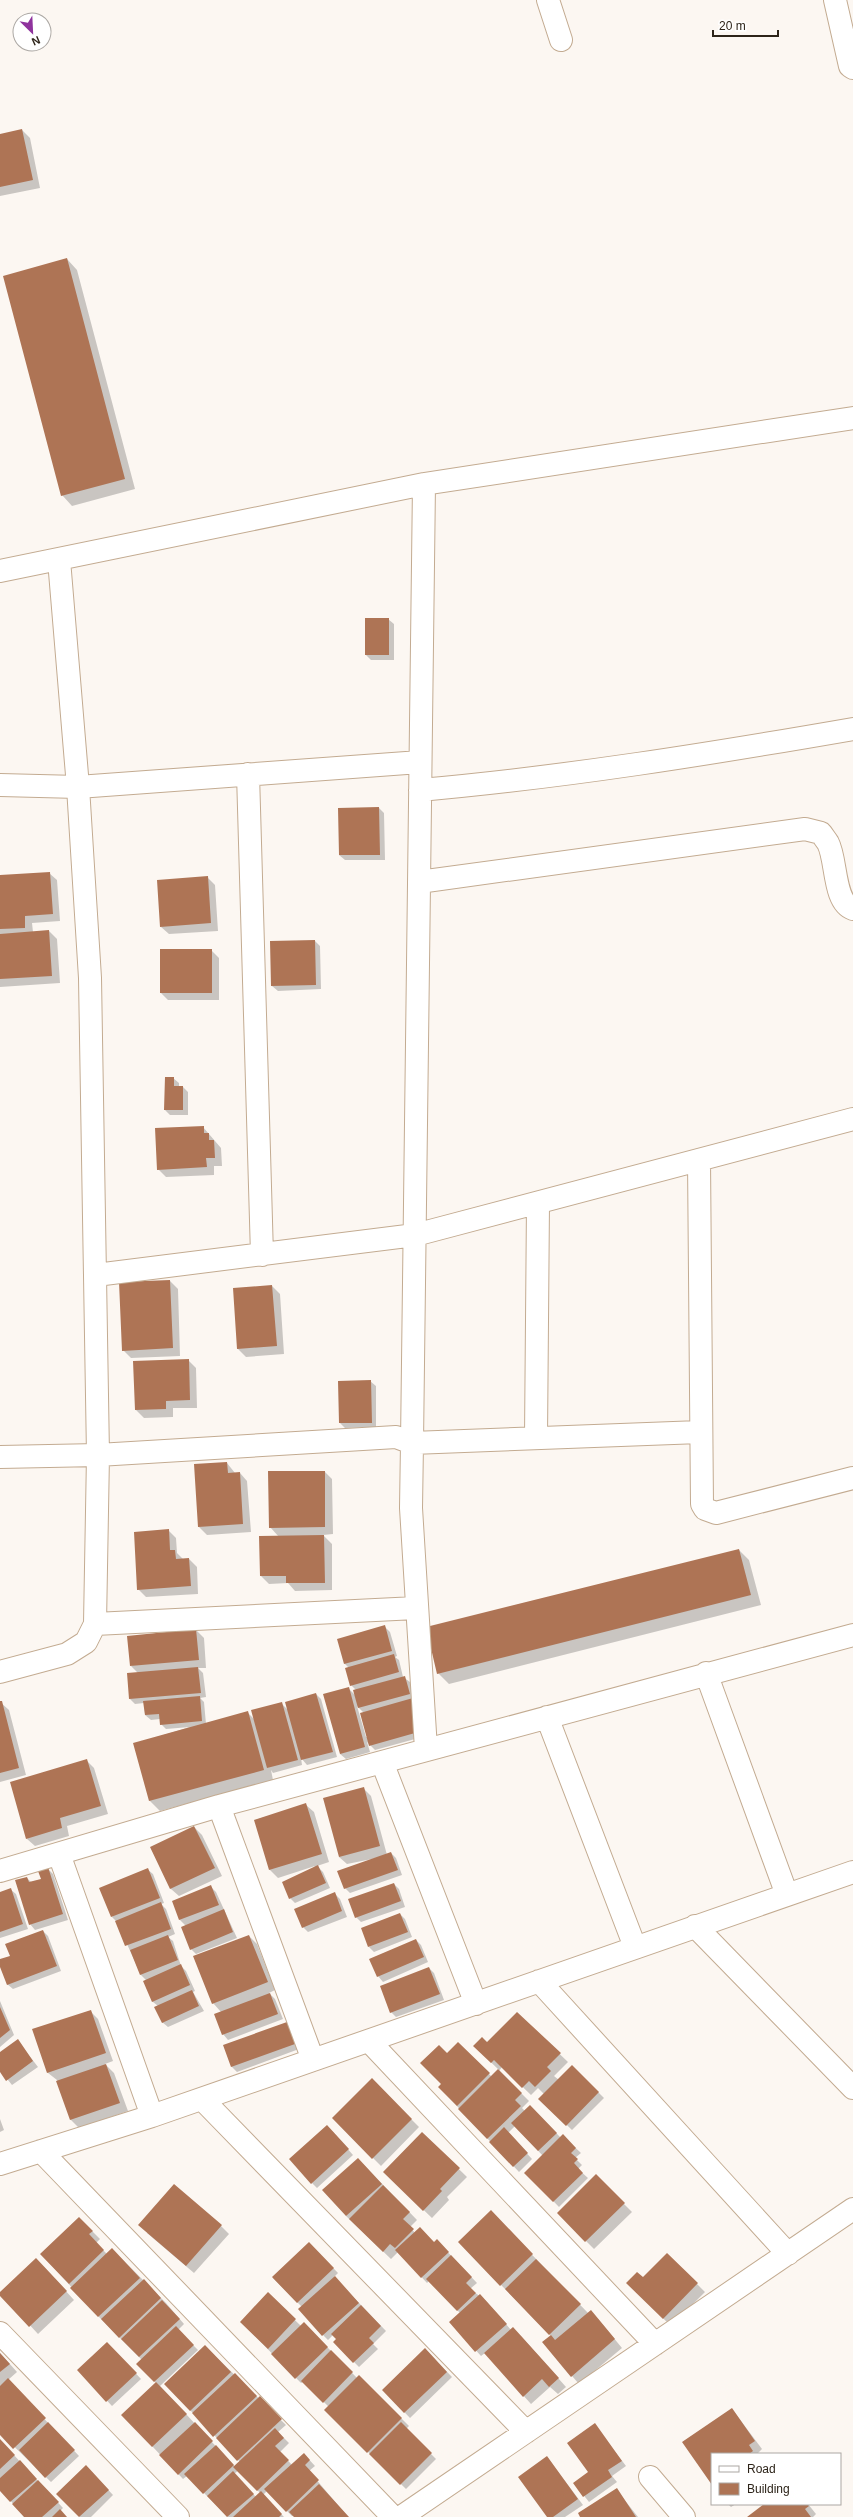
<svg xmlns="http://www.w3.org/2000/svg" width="853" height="2517" font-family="Arial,sans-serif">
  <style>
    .shadow { fill: #0003; fill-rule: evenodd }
    .building { fill: #ae7455 }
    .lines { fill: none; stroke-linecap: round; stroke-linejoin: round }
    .minor-casing { stroke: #c3ab91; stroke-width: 24 }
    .minor { stroke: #fff; stroke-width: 22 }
  </style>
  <rect width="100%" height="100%" fill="#fcf7f2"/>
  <path class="shadow" d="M 22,130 L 30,138 L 40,188 L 0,196 L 0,135 Z
    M 67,259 L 77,270 L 135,489 L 72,506 L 62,495 Z
    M 388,619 L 394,624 L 394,660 L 371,660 L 366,655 Z
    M 379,808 L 384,813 L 385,860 L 345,860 L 339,855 L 339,809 Z
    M 49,873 L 57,880 L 60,921 L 32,923 L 33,932 L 49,931 L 57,939 L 60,983 L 0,987 L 0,894 Z
    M 207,877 L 215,885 L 218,931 L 169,934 L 161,927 Z
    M 315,941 L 320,946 L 321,989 L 278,991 L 272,986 Z
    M 211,950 L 219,958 L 219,1000 L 168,1000 L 161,993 Z
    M 173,1078 L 179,1083 L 179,1087 L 183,1087 L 188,1092 L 188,1115 L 170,1115 L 165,1110 Z
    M 203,1127 L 221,1148 L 222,1166 L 214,1166 L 214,1175 L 166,1177 L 158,1169 Z
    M 170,1281 L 178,1289 L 180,1356 L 131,1358 L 123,1350 Z
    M 272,1286 L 280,1294 L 284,1354 L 246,1357 L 238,1349 L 234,1289 Z
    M 188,1360 L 196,1368 L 197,1408 L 173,1408 L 173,1417 L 144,1418 L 136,1410 L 134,1362 Z
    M 370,1381 L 376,1386 L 376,1427 L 345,1428 L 340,1423 Z
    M 227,1463 L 235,1473 L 240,1473 L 247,1481 L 251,1532 L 207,1535 L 199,1527 Z
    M 325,1472 L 332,1479 L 333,1534 L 323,1535 L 332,1544 L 332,1590 L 295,1591 L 288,1583 L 269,1584 L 261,1576 L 279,1537 L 270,1527 Z
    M 168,1530 L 176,1538 L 177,1553 L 183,1559 L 189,1559 L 197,1567 L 198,1594 L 146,1597 L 138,1589 Z
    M 739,1550 L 749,1560 L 761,1605 L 449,1684 L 438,1673 Z
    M 385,1627 L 390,1632 L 397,1656 L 395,1657 L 399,1660 L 403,1677 L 410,1682 L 426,1736 L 375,1750 L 367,1742 L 370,1752 L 346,1759 L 340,1754 L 348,1688 L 356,1696 L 356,1690 L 351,1685 L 349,1668 L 345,1664 L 339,1640 ZM 357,1706 L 364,1713 L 368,1737 L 366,1737 Z
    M 196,1630 L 204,1638 L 206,1668 L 198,1668 L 203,1673 L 206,1697 L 200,1698 L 204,1702 L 206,1724 L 247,1712 L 255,1720 L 281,1703 L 288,1710 L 316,1694 L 321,1699 L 337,1757 L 307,1765 L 301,1758 L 302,1765 L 273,1773 L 271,1770 L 273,1780 L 160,1811 L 150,1801 L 134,1744 L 190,1727 L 166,1729 L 161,1724 L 160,1719 L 151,1720 L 145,1715 L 144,1703 L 135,1704 L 130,1699 L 138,1673 L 131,1666 Z
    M 0,1702 L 9,1710 L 26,1775 L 0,1782 Z
    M 86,1760 L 94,1768 L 108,1814 L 67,1826 L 69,1836 L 35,1846 L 27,1839 Z
    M 363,1788 L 371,1796 L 387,1855 L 391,1853 L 396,1858 L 402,1875 L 350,1893 L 345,1888 L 377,1858 L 347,1864 L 339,1857 Z
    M 306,1805 L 314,1812 L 329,1862 L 317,1866 L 323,1872 L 330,1888 L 295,1903 L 290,1898 L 315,1866 L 278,1878 L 270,1870 L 255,1820 Z
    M 194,1827 L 202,1835 L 222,1876 L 179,1896 L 171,1889 L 151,1848 Z
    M 48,1869 L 53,1874 L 68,1920 L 35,1930 L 30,1924 L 27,1878 L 32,1883 L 42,1880 Z
    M 147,1869 L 153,1874 L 164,1903 L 161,1904 L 166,1909 L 175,1934 L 168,1937 L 173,1941 L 181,1966 L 186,1971 L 195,1991 L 193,1992 L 204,2011 L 168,2027 L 162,2022 L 158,2006 L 153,2002 L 144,1982 L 147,1981 L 141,1975 L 117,1922 L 112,1917 Z
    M 394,1884 L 399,1889 L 405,1907 L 361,1922 L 356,1917 Z
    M 211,1887 L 216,1892 L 237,1938 L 196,1954 L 191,1949 L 186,1926 L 180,1920 L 173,1901 Z
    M 10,1889 L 16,1894 L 28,1929 L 0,1938 L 0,1893 Z
    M 334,1893 L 340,1899 L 347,1917 L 308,1932 L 303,1927 Z
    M 400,1914 L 405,1919 L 412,1937 L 374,1952 L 369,1947 Z
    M 43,1931 L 48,1936 L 61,1971 L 13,1989 L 7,1984 L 0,1960 L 11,1956 Z
    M 249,1936 L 257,1944 L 275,1990 L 269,1993 L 275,1999 L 283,2019 L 228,2040 L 223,2034 L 221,2012 L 213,2003 Z
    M 416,1940 L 421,1945 L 428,1962 L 383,1982 L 378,1976 Z
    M 429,1968 L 434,1973 L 444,2000 L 396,2017 L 391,2012 Z
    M 0,2001 L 14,2035 L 0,2047 Z
    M 90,2011 L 98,2019 L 113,2061 L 105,2064 L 114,2073 L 128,2111 L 79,2128 L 71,2120 L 57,2080 L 48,2073 L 33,2030 Z
    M 517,2013 L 568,2062 L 554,2076 L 559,2080 L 572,2066 L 604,2098 L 572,2130 L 540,2099 L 544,2094 L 538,2088 L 531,2095 L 502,2067 L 499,2071 L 529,2101 L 522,2108 L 525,2111 L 530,2106 L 561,2138 L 563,2136 L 581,2153 L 575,2158 L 582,2165 L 578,2169 L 588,2178 L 559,2207 L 526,2173 L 543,2156 L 515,2126 L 508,2133 L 532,2159 L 519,2172 L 439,2087 L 442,2083 L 447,2054 L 458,2043 L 492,2077 L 499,2070 L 474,2046 L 487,2044 Z
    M 286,2023 L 291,2028 L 299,2049 L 237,2072 L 232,2067 L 224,2046 Z
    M 18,2041 L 38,2067 L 12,2085 L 0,2070 L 0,2053 Z
    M 372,2080 L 419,2127 L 381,2166 L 333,2118 Z
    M 0,2119 L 4,2130 L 0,2132 Z
    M 332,2131 L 353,2155 L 317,2188 L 312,2183 Z
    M 422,2133 L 467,2177 L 447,2197 L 449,2200 L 432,2218 L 384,2172 Z
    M 363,2164 L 417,2220 L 410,2227 L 415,2233 L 442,2246 L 477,2283 L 470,2289 L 485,2300 L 511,2330 L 521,2336 L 566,2387 L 558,2394 L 550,2387 L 531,2404 L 485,2353 L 481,2356 L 450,2322 L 460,2313 L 429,2281 L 427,2283 L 398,2252 L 391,2259 L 346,2216 Z
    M 596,2176 L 632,2212 L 594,2249 L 558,2213 Z
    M 491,2212 L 588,2313 L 598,2319 L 622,2348 L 579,2384 L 572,2376 L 551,2336 L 459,2242 Z
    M 79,2218 L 100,2239 L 96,2243 L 107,2254 L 120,2257 L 166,2303 L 184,2324 L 178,2330 L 198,2350 L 160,2386 L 237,2469 L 240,2462 L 165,2384 L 205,2346 L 286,2425 L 278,2432 L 289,2443 L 280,2452 L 292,2465 L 304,2454 L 315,2466 L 309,2471 L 348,2517 L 292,2516 L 267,2491 L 263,2495 L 284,2517 L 228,2517 L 187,2476 L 183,2479 L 152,2446 L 156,2383 L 138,2364 L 142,2360 L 99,2317 L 41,2254 ZM 239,2470 L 260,2493 L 256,2497 L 234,2474 Z
    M 221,2226 L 229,2234 L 194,2273 L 147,2233 Z
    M 309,2243 L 338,2273 L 334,2277 L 386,2331 L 373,2344 L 378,2349 L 359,2367 L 334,2342 L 337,2339 L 333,2335 L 328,2340 L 323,2335 L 302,2307 L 273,2278 Z
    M 667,2254 L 705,2292 L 671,2326 L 627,2283 L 643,2279 Z
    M 44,2267 L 74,2300 L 38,2334 L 0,2293 Z
    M 268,2294 L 301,2326 L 304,2323 L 357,2378 L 359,2376 L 409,2426 L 406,2429 L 436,2459 L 406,2489 L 325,2410 L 329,2407 L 303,2382 L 301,2383 L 241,2322 Z
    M 107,2343 L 141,2379 L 112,2406 L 78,2370 Z
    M 425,2349 L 452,2377 L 410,2418 L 383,2390 Z
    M 0,2353 L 17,2372 L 8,2380 L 79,2456 L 51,2482 L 0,2433 Z
    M 732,2409 L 762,2449 L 757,2454 L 712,2454 L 712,2483 L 683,2442 Z
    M 595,2425 L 626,2466 L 612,2476 L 617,2482 L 589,2502 L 574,2483 L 590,2472 Z
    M 0,2440 L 63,2508 L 60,2511 L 66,2517 L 25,2517 L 0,2489 Z
    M 547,2457 L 583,2505 L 565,2517 L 548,2517 Z
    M 86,2466 L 113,2495 L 91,2517 L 80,2517 L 57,2494 Z
    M 616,2489 L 638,2517 L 582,2517 Z
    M 728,2504 L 736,2504 L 731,2507 Z
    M 766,2504 L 808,2504 L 816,2514 L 813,2517 L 748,2517 Z"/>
  <path class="building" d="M 22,129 L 33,180 L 0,187 L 0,134 Z
    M 67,258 L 125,479 L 61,496 L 3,276 Z
    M 365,618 L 389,618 L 389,655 L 365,655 Z
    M 379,807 L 380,855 L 339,855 L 338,808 Z
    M 50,872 L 53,914 L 25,916 L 25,928 L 0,929 L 0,875 Z
    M 208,876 L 211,923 L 160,927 L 157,880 Z
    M 49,930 L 52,976 L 0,979 L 0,934 Z
    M 315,940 L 316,985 L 271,986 L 270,941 Z
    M 160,949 L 212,949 L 212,993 L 160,993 Z
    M 165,1077 L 174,1077 L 174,1086 L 183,1086 L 183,1110 L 164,1110 Z
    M 204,1126 L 204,1133 L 209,1133 L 209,1140 L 214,1140 L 215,1158 L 206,1158 L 207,1167 L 157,1170 L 155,1128 Z
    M 170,1280 L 173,1348 L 122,1351 L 119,1282 Z
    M 272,1285 L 277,1346 L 237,1349 L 233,1288 Z
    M 189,1359 L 190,1400 L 166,1401 L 166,1409 L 135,1410 L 133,1361 Z
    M 371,1380 L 372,1423 L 339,1423 L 338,1381 Z
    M 227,1462 L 228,1473 L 240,1472 L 243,1524 L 198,1527 L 194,1464 Z
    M 268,1471 L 325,1471 L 325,1527 L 269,1528 Z
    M 169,1529 L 170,1550 L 175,1550 L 176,1559 L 189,1558 L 191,1586 L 137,1590 L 134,1532 Z
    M 324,1535 L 325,1583 L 286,1583 L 286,1576 L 260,1576 L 259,1536 Z
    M 739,1549 L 751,1595 L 437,1674 L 426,1627 Z
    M 385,1625 L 392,1651 L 344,1664 L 337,1639 Z
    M 196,1629 L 199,1660 L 130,1666 L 127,1636 Z
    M 394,1654 L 399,1672 L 350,1686 L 345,1668 Z
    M 198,1667 L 201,1693 L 129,1699 L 127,1673 Z
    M 405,1676 L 410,1694 L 358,1708 L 353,1690 Z
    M 349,1687 L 365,1747 L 340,1754 L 323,1694 Z
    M 316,1693 L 333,1752 L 301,1760 L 285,1702 Z
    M 200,1696 L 202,1721 L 160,1725 L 159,1714 L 145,1715 L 143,1701 Z
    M 413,1698 L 422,1731 L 369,1746 L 360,1713 Z
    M 0,1701 L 2,1701 L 19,1768 L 0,1773 Z
    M 282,1702 L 298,1760 L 267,1768 L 251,1710 Z
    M 248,1711 L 264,1770 L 149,1801 L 133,1743 Z
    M 87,1759 L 101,1806 L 60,1818 L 62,1828 L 26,1839 L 10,1782 Z
    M 364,1787 L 380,1846 L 339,1857 L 323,1798 Z
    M 306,1803 L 322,1854 L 269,1870 L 254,1820 Z
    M 194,1826 L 215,1868 L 170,1889 L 150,1847 Z
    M 391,1852 L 398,1870 L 344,1889 L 337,1871 Z
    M 318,1865 L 326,1883 L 289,1899 L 282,1882 Z
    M 48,1867 L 63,1914 L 29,1925 L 15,1880 L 27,1877 L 29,1882 L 41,1879 L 38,1871 Z
    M 148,1868 L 160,1898 L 111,1917 L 99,1888 Z
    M 394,1883 L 401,1901 L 355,1918 L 348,1899 Z
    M 211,1885 L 219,1905 L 179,1920 L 172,1901 Z
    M 11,1888 L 23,1924 L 0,1932 L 0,1892 Z
    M 335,1892 L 342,1911 L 302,1928 L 294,1909 Z
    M 161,1902 L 171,1929 L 125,1946 L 115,1921 Z
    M 224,1909 L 233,1932 L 190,1950 L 181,1927 Z
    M 400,1913 L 408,1932 L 368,1947 L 361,1928 Z
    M 43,1930 L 57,1966 L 7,1985 L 0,1967 L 0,1959 L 10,1956 L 5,1944 Z
    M 168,1935 L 178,1960 L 140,1975 L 130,1950 Z
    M 249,1935 L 268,1982 L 212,2004 L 193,1956 Z
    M 416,1939 L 424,1957 L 377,1977 L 369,1959 Z
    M 181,1964 L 190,1985 L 152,2002 L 143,1981 Z
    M 429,1967 L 440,1994 L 390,2013 L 380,1986 Z
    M 192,1990 L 199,2006 L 162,2023 L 154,2007 Z
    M 270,1993 L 278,2014 L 222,2035 L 214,2014 Z
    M 0,2007 L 10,2030 L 0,2038 Z
    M 91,2010 L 106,2053 L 47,2073 L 32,2029 Z
    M 517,2012 L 561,2053 L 547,2067 L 551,2071 L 535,2087 L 529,2081 L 522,2088 L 494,2060 L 491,2063 L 473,2046 L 482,2037 L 487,2042 Z
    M 287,2022 L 295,2044 L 231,2067 L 223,2045 Z
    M 18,2039 L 33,2061 L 6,2081 L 0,2072 L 0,2052 Z
    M 458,2042 L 490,2073 L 457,2106 L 438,2087 L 441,2084 L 420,2063 L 439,2045 L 447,2053 Z
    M 106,2064 L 120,2103 L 70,2120 L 56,2081 Z
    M 572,2065 L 599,2092 L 566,2126 L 538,2099 Z
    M 498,2069 L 522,2093 L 515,2100 L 521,2106 L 487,2139 L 458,2109 Z
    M 372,2078 L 412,2119 L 372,2159 L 332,2118 Z
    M 530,2105 L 557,2133 L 538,2151 L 511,2123 Z
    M 327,2125 L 349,2149 L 311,2184 L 289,2159 Z
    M 504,2127 L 528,2153 L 513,2167 L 489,2142 Z
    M 422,2132 L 460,2168 L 440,2189 L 442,2191 L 423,2211 L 383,2172 Z
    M 563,2134 L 576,2148 L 571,2153 L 578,2159 L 574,2163 L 583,2173 L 553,2202 L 524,2173 Z
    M 358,2158 L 382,2184 L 346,2216 L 322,2190 Z
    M 596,2174 L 625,2203 L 585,2242 L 557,2213 Z
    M 174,2184 L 222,2225 L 186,2266 L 138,2225 Z
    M 383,2185 L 410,2212 L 403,2219 L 414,2229 L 395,2248 L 390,2244 L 383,2252 L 349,2219 Z
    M 491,2210 L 533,2254 L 500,2286 L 458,2242 Z
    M 79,2217 L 93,2231 L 89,2234 L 104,2250 L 69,2284 L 40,2254 Z
    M 420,2227 L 434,2242 L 437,2239 L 449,2252 L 421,2278 L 395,2250 Z
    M 309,2242 L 334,2268 L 297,2303 L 272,2277 Z
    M 112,2248 L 140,2278 L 98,2317 L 70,2288 Z
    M 667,2253 L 698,2283 L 663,2319 L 626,2283 L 637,2272 L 643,2277 Z
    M 451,2255 L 472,2277 L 466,2283 L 476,2293 L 457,2311 L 426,2279 Z
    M 36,2258 L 67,2291 L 29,2327 L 0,2296 L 0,2292 Z
    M 536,2259 L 581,2304 L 549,2335 L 505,2289 Z
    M 335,2276 L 359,2303 L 322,2336 L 298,2309 Z
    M 144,2279 L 161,2298 L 119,2338 L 101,2319 Z
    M 268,2292 L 296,2319 L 268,2349 L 240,2322 Z
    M 480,2294 L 507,2324 L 475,2352 L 449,2322 Z
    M 162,2300 L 180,2319 L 139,2357 L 121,2339 Z
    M 361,2305 L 381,2326 L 369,2338 L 374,2343 L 353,2363 L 333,2342 L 336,2339 L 331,2334 Z
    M 591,2310 L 615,2339 L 571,2377 L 542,2342 L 551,2335 L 555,2340 Z
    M 304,2322 L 328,2347 L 295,2379 L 271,2354 Z
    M 176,2326 L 194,2345 L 154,2382 L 136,2364 Z
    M 513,2327 L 559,2378 L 549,2387 L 542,2379 L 523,2397 L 484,2353 Z
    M 107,2342 L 137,2373 L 106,2402 L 77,2370 Z
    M 205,2345 L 231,2372 L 190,2411 L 164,2384 Z
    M 425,2348 L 447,2372 L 404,2413 L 382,2390 Z
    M 331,2350 L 353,2372 L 323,2403 L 301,2381 Z
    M 0,2353 L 10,2364 L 0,2372 Z
    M 235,2373 L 257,2396 L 213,2437 L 192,2413 Z
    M 359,2375 L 402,2418 L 367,2453 L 324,2410 Z
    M 8,2378 L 46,2418 L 13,2449 L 0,2435 L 0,2386 Z
    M 156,2382 L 187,2414 L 152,2447 L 121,2415 Z
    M 260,2396 L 282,2419 L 237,2461 L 216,2438 Z
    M 732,2408 L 755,2441 L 749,2445 L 753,2451 L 749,2454 L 712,2454 L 712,2485 L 682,2442 Z
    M 48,2422 L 75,2450 L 45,2478 L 19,2450 Z
    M 195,2422 L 213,2441 L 178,2475 L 159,2455 Z
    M 401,2422 L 432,2453 L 400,2485 L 369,2454 Z
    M 595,2423 L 622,2461 L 608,2470 L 612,2477 L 583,2497 L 573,2483 L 588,2472 L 567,2443 Z
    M 275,2428 L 284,2438 L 275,2446 L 289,2460 L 257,2491 L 233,2467 Z
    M 0,2439 L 15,2455 L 0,2469 Z
    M 216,2445 L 234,2465 L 203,2494 L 184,2474 Z
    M 304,2453 L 310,2460 L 305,2465 L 319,2480 L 286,2512 L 264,2489 Z
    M 547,2456 L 578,2499 L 553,2517 L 547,2517 L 518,2477 Z
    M 20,2460 L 37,2479 L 10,2502 L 0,2491 L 0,2478 Z
    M 86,2465 L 109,2490 L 79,2517 L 56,2494 Z
    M 233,2471 L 254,2494 L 227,2517 L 207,2496 Z
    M 38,2480 L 59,2502 L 42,2517 L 24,2517 L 12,2504 Z
    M 319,2484 L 349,2517 L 294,2517 L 289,2512 Z
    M 617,2488 L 636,2517 L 580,2517 L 578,2513 Z
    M 261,2491 L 282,2514 L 279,2517 L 233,2517 Z
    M 764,2504 L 807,2504 L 809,2506 L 805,2509 L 811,2517 L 747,2517 Z
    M 60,2509 L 67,2517 L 52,2517 Z"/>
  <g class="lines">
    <g class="minor-casing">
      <path id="minor" d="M 548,0 L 561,40
        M 835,0 L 850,66 L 853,68
        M 424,484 L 412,1443 L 700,1432
        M 0,571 L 424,484 L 853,418
        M 248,774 L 262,1255
        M 0,785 L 78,787 L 420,762
        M 420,790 C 566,777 709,754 853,729
        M 419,882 L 805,829 L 821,833 C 823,836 826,840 828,843 C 837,860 833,902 853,909
        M 699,1160 L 702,1504 L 705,1509 L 716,1513 L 853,1478
        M 96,1275 L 415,1235 L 853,1119
        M 536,1438 L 538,1203
        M 0,1457 L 98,1455 L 396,1437 L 412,1443 L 411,1508 L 426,1749
        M 95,1624 L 416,1608
        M 0,1672 L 67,1654 L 86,1642 L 95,1624 L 98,1455 L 90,978 L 78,787 L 59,560
        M 706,1673 L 787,1895
        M 547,1717 L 635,1947
        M 382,1762 L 476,2004
        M 219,1806 L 313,2060
        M 59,1854 L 152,2116
        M 0,1871 L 219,1806 L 853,1635
        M 695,1926 L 853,2088
        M 539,1981 L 788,2254
        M 369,2041 L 655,2344
        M 202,2099 L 526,2432
        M 41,2151 L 393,2517
        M 0,2164 L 152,2116 L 853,1872
        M 0,2333 L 178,2517
        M 650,2477 L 684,2517
        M 401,2517 L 853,2209"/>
    </g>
    <use href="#minor" class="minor"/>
  </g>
  <rect x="711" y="2453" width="130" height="52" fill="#ffffff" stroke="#aba7a3"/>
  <rect x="719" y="2466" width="20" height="6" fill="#ffffff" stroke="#aba7a3"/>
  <text x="747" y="2473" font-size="12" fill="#2d2419">Road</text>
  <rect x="719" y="2483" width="20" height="12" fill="#ae7455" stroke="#aba7a3"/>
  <text x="747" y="2493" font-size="12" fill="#2d2419">Building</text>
  <g transform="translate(32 32) rotate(156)"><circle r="19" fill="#ffffff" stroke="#aba7a3"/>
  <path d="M0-3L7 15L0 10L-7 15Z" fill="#8f339d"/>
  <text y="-6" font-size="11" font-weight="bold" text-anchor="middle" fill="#2d2419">N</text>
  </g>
  <path d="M713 30v6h65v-6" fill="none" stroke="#2d2419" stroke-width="2"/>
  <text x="719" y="30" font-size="12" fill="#2d2419" stroke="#ffffff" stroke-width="3" paint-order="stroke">20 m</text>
</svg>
